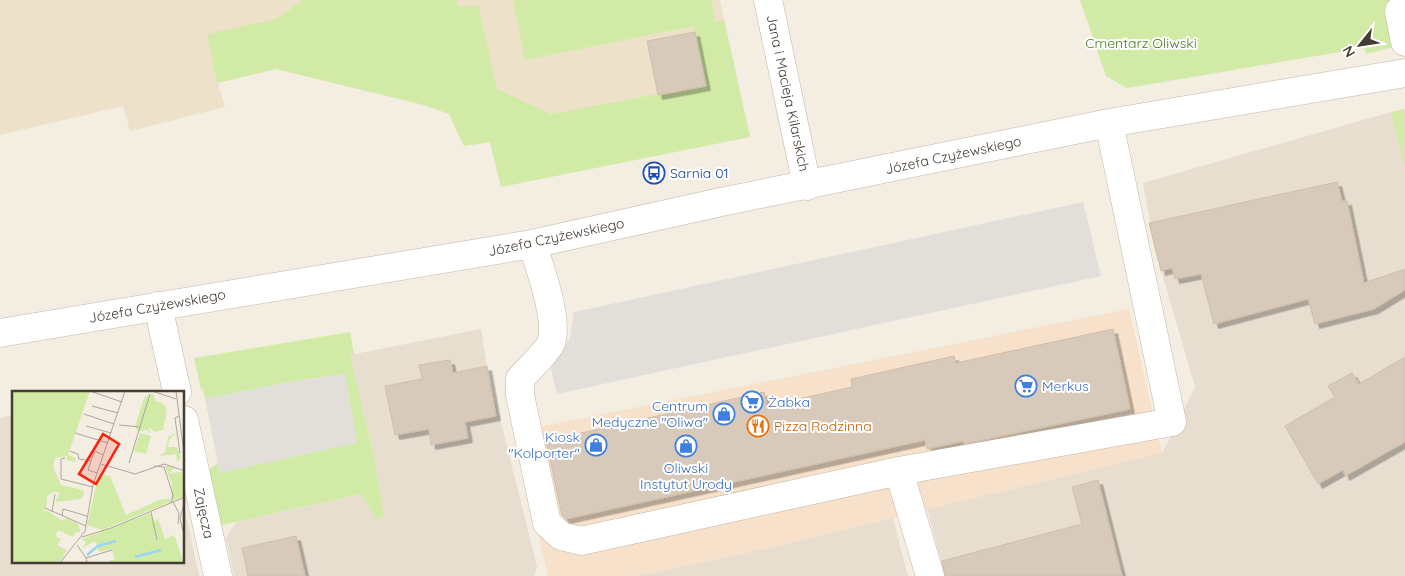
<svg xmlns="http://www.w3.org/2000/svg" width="1405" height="576" font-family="Quicksand,sans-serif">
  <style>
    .residential { fill: #e7ded0 }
    .commercial { fill: #f7e1ca }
    .education { fill: #ede1ca }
    .green { fill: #d1eba7 }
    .parking { fill: #e2dfdb }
    .building { fill: #d8caba; stroke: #d0bea9; filter: url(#shadow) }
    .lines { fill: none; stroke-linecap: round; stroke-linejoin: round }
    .minor-casing { stroke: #c2b6a7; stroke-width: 29 }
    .minor { stroke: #fff; stroke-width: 28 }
    .labels { text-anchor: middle; stroke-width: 4; stroke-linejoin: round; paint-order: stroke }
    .park-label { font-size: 14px; fill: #497a21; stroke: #fff }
    .street-label { font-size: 14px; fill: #453c32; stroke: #fff }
    .transit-label { font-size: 14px; fill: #164399; stroke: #fff; text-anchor: start }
    .shop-label { font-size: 14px; fill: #366cbe; stroke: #fff; text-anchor: start }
    .food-label { font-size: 14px; fill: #c56008; stroke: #fff; text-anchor: start }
    .inset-river { fill: none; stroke: #98d6f6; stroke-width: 2.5 }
    .inset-road { fill: none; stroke: #ada69c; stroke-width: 1 }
    .view { fill: #ff200d; fill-opacity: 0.15; stroke: #ff200d; stroke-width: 2.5 }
    .inset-edge { fill: none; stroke: #453c32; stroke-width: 2.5 }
  </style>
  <defs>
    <filter id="shadow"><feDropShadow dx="4.5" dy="4.5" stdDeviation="0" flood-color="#0004"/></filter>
  </defs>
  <rect width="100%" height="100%" fill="#f3ede2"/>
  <path class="residential" d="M 1391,112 L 1405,167 L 1405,576 L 945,576 L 927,508 L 1162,453 L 1195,387 L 1155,249 L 1143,183 Z
    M 481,329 L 487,366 L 537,567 L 534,576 L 234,576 L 226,538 L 236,522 L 362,494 L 376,518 L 384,517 L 374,456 L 350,355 Z
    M 14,415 L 14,562 L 184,562 L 184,505 L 199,576 L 0,576 L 0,418 Z
    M 893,518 L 908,576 L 637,576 L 764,549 Z"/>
  <path class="commercial" d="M 1129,309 L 1162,453 L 764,549 L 637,576 L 548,576 L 514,432 Z"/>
  <path class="education" d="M 0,0 L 720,0 L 750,137 L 501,187 L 490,142 L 464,146 L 449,114 L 424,105 L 276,69 L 218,83 L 225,107 L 130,131 L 123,106 L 0,135 Z"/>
  <path class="green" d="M 303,0 L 456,0 L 458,7 L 478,5 L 497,89 L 551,114 L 706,85 L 694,26 L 525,60 L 513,0 L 711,0 L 715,22 L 724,20 L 750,137 L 501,187 L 490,142 L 464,146 L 449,114 L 424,105 L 276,69 L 217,83 L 207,34 L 276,19 Z
    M 1080,0 L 1405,0 L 1405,44 L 1366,54 L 1364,48 L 1127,88 L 1106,76 Z
    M 1405,109 L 1405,167 L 1391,112 Z
    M 350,332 L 354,354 L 350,355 L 374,456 L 384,517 L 376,519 L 361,494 L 217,526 L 208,470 L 218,463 L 220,472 L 357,442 L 344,374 L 289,382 L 205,399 L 203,389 L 201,389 L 194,358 Z"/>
  <path class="parking" d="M 1083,202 L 1101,276 L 557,394 L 551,368 L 570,338 L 574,312 Z
    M 345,374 L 357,443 L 220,473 L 205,399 L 289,382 Z"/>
  <path class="building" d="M 695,32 L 706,86 L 658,95 L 647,41 Z
    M 1337,182 L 1342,201 L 1347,201 L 1364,283 L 1405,269 L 1405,290 L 1374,309 L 1315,324 L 1308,299 L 1214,324 L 1201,274 L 1175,279 L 1172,268 L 1161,271 L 1149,223 Z
    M 1113,329 L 1130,409 L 964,444 L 963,441 L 927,449 L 925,440 L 566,519 L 562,515 L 546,441 L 764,392 L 767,406 L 852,387 L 851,379 L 954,356 L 956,363 Z
    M 1405,357 L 1405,442 L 1345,476 L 1343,470 L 1318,484 L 1285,426 L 1335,397 L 1328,386 L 1352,373 L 1359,384 Z
    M 450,360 L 453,373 L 487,366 L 496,416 L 465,422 L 468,438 L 431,445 L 429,429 L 395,435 L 385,386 L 422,379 L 419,365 Z
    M 1098,480 L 1122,576 L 945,576 L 942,561 L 1082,524 L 1072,487 Z
    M 296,536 L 305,576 L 248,576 L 242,548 Z"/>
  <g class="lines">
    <g class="minor-casing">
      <path id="minor" d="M 768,0 L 807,186
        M 1399,11 L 1405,42
        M 532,244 C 540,267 559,320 551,343 C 549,349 526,372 520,379 L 520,395 L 547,523 L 561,536 L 581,541 L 899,471
        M 158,306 L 177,392
        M 0,333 L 532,244 L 721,202 L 1109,123 L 1405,73
        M 184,420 L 218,576
        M 930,576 L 899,471 L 1172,422 L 1109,123"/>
    </g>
    <use href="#minor" class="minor"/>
  </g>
  <defs>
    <g id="bus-ring" transform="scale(1.125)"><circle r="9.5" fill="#fff" stroke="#1a4fb4" stroke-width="1.5"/><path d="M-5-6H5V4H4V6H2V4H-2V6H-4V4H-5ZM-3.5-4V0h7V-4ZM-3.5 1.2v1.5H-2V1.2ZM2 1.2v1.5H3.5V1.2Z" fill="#1a4fb4"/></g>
    <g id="supermarket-ring" transform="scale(1.125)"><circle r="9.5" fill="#fff" stroke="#3f7fe0" stroke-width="1.5"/><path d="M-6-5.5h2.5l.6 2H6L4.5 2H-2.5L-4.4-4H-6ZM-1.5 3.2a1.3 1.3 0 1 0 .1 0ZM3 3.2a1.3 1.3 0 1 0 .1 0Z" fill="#3f7fe0"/></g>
    <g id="shop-ring" transform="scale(1.125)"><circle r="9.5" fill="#fff" stroke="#3f7fe0" stroke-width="1.5"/><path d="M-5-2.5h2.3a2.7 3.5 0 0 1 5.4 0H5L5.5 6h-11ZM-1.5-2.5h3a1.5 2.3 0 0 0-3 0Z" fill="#3f7fe0"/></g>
    <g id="restaurant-ring" transform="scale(1.125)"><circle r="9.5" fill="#fff" stroke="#e8710a" stroke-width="1.5"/><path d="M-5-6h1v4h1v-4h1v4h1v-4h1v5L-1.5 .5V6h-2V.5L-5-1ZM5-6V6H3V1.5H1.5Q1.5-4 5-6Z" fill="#e8710a"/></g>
  </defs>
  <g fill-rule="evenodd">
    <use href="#bus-ring" x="654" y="173"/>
    <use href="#supermarket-ring" x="1026" y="386"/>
    <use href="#supermarket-ring" x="752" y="402"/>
    <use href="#shop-ring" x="724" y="414"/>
    <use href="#restaurant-ring" x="758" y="426"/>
    <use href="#shop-ring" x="596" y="445"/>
    <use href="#shop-ring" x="686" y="446"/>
  </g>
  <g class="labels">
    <g class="park-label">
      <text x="1141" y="48">Cmentarz Oliwski</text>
    </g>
    <g class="street-label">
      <text transform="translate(788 93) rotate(78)" y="5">Jana i Macieja Kilarskich</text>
      <text transform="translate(953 155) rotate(-12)" y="5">Józefa Czyżewskiego</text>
      <text transform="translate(556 237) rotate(-12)" y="5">Józefa Czyżewskiego</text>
      <text transform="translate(157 306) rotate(-10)" y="5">Józefa Czyżewskiego</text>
      <text transform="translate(204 513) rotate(78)" y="5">Zajęcza</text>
    </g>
    <g class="transit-label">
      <text x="670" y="178">Sarnia 01</text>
    </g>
    <g class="shop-label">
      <text x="1042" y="391">Merkus</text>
      <text x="768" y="407">Żabka</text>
      <text x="708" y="411" text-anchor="end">Centrum<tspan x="708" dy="16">Medyczne "Oliwa"</tspan></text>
      <text x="580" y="442" text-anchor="end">Kiosk<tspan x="580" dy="16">"Kolporter"</tspan></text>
      <text x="686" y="473" text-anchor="middle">Oliwski<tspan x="686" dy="16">Instytut Urody</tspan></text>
    </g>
    <g class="food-label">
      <text x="774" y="431">Pizza Rodzinna</text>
    </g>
  </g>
  <g transform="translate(12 391)">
    <rect width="172" height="172" fill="#f3ede2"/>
    <path d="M 0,0 L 78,0 L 56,64 L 64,67 L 63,71 L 54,69 L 55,65 L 43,67 L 41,75 L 49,94 L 71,99 L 72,103 L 69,108 L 43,111 L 48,101 L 42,101 L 35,105 L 34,118 L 30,120 L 36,120 L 51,130 L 54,127 L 66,133 L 68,138 L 68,141 L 64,141 L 61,146 L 46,139 L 43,145 L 49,148 L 45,154 L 55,159 L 47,172 L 0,172 ZM 142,3 L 143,10 L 151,12 L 155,19 L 151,39 L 143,41 L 137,36 L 138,43 L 135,39 L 126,40 L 123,36 L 131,10 L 134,5 ZM 128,42 L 139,45 L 134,63 L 122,60 ZM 164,42 L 158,48 L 155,56 L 165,56 L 169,67 L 165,72 L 164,63 L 147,65 L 153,61 L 156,46 ZM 153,75 L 162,76 L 158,82 L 170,81 L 172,91 L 171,106 L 159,111 L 160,93 ZM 87,83 L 98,85 L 114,124 L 147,109 L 158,107 L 158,111 L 90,139 L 75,134 ZM 138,122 L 142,131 L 146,128 L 153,148 L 162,144 L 172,172 L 98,172 L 97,169 L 103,169 L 100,158 L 87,161 L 85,156 L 74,165 L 85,155 L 83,150 L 70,157 L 74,151 L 70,148 Z" fill="#d1eba7"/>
    <path class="inset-river" d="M 75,164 L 86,155 L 104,150M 123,166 L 149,159"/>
    <path class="inset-road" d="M 78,0 L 110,11M 140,0 L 164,8M 164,0 L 173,70M 80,15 L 106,22M 72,23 L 102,33M 167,25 L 163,27 L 168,62M 107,34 L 128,36M 74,35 L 99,42M 63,42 L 96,52M 58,60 L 66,63 L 67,68 L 79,70 L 76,79 L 85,82M 53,67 L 49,68 L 49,88 L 81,96M 79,70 L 83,60 L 91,64M 117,72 L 138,3M 89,73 L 123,83 L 152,73 L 173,80M 142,75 L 152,76 L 161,104 L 159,112M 173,108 L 168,128 L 173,147M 161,111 L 167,122 L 166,133M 33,117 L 74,135M 40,121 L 43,103M 139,121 L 145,149M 50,125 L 51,118 L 75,125M 70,146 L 99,137 L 173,106M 65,154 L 74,167 L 75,172M 74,167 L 100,159M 48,172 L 73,140 L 81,94 L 113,0"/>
    <path class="view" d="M 91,43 L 107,53 L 84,93 L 67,83 Z"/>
    <rect width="172" height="172" class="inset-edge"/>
  </g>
  <g transform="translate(1360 45) rotate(240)" stroke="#ffffff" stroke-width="4" paint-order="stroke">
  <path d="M0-4L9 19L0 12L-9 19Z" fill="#453c32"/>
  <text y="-8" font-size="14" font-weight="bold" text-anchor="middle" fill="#453c32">N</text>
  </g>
</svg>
